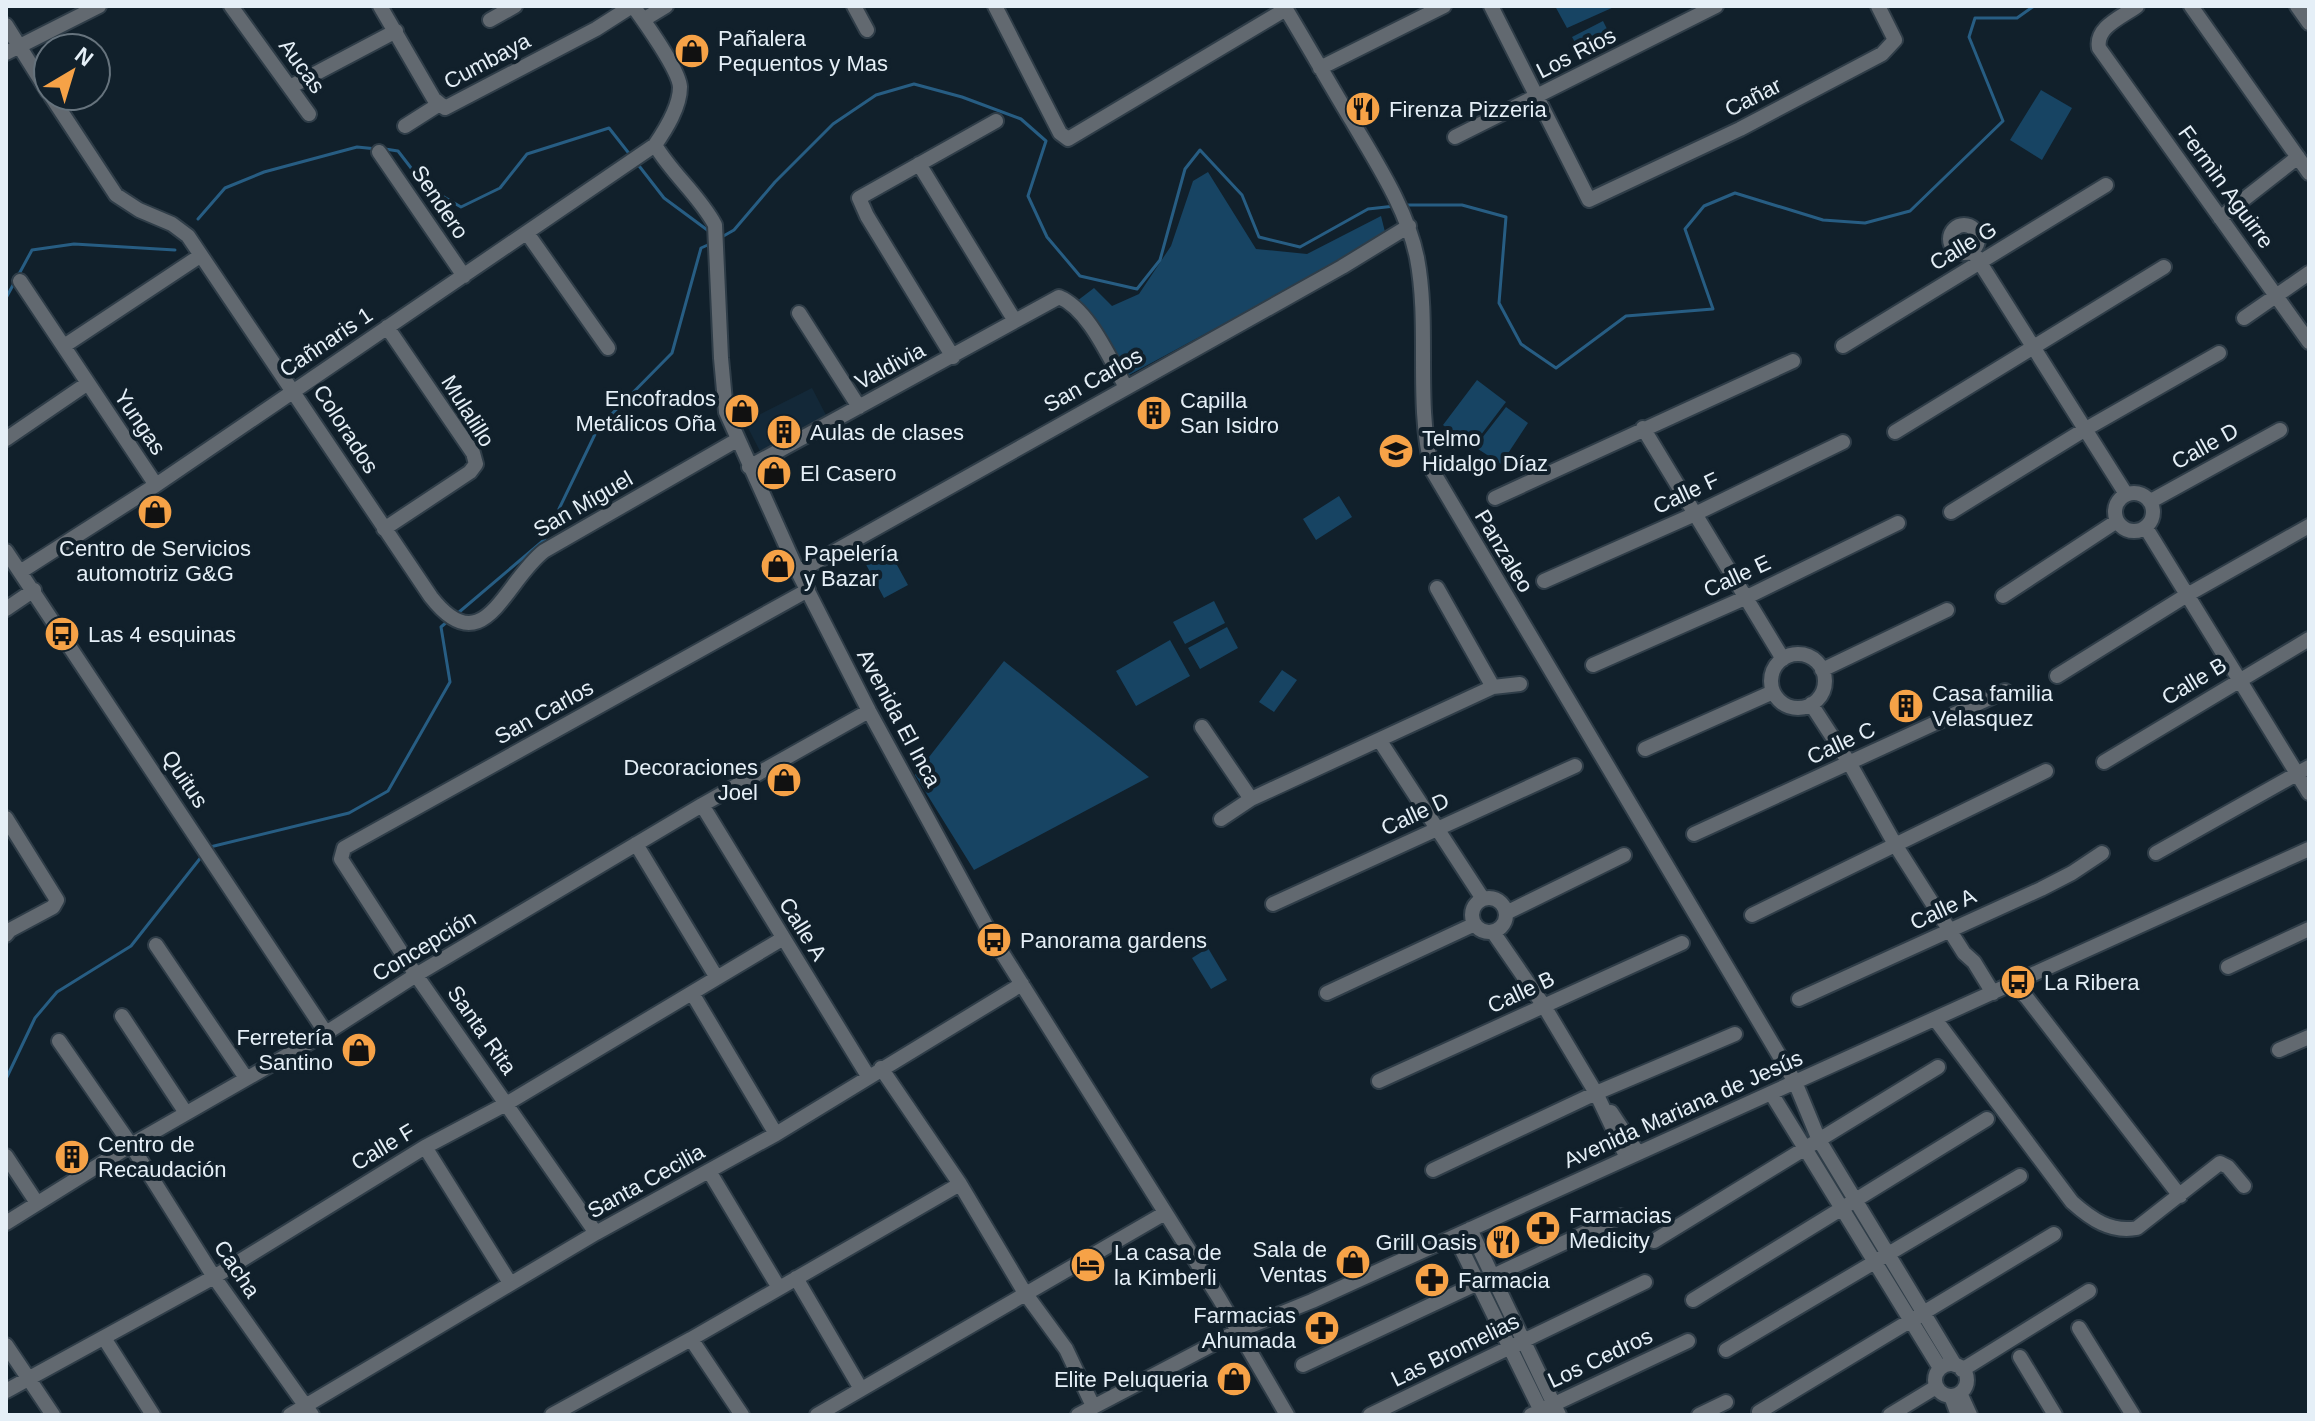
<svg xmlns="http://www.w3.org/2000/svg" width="2315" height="1421" font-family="Arial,sans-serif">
  <rect width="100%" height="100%" fill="#11202b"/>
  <path fill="#132838" d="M 812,388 L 828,419 L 761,453 L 745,422 Z"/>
  <path fill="#174463" d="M 1555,6 L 1614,6 L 1614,7 L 1567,28 Z
    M 1603,21 L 1612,39 L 1582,55 L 1572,37 Z
    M 2041,90 L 2072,108 L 2042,160 L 2010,140 Z
    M 1208,172 L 1256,249 L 1307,254 L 1381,216 L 1385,232 L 1381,239 L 1129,375 L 1077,301 L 1094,288 L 1112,306 L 1139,294 L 1171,246 L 1193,181 Z
    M 1477,380 L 1506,402 L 1471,448 L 1443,425 Z
    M 1506,407 L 1528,423 L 1501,464 L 1475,447 Z
    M 1339,496 L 1352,517 L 1316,540 L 1303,519 Z
    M 886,545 L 908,585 L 884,598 L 862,557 Z
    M 1214,601 L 1225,623 L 1185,644 L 1173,622 Z
    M 1227,627 L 1238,648 L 1200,669 L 1188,648 Z
    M 1170,640 L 1190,676 L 1136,706 L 1116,671 Z
    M 1004,661 L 1149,777 L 974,870 L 915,775 Z
    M 1282,670 L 1297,680 L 1274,712 L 1259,702 Z
    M 1208,948 L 1227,980 L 1211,989 L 1192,958 Z"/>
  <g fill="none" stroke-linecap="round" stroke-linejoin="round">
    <path stroke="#275d83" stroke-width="3" d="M 385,149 L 398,151 L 425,186 L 461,207 L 500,188 L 527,154 L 609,128 L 631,156
      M 636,162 L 664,198 L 710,232
      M 1406,205 L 1462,205 L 1506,217 L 1499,303 L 1521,344 L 1556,368 L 1626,316 L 1713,309 L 1685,229 L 1704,206 L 1735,193 L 1823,220 L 1865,223 L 1910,211 L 2003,121 L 1969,37 L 1975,18 L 2017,18 L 2034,6
      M 198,219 L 225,188 L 264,172 L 357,147 L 377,149
      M 720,238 L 734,230 L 775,182 L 833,124 L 876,95 L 914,84 L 962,97 L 1021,119 L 1046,141 L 1028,196 L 1047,237 L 1080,276 L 1137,289 L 1160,260 L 1185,169 L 1200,150 L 1242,195 L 1259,237 L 1300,247 L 1368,209 L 1395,206
      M 6,298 L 32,250 L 74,244 L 175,250
      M 458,613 L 544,540 L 598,428 L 672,353 L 701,248 L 710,244
      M 210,847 L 349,813 L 388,791 L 450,682 L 441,627 L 449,620
      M 6,1079 L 35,1018 L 57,992 L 131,946 L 202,856"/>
    <defs>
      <path id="minor" d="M 231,6 L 309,114
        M 380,6 L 434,99 L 445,108 L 596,29 L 632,6
        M 633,6 C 644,21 679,70 680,87 C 680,107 666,129 655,145 C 672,174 699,195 715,225 L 721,358 L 726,412 L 798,572 L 869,711 L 994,940 L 1219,1298 L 1287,1415
        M 854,6 L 867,30
        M 995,6 L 1060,133 L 1068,139 L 1286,9
        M 1284,6 C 1307,44 1329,83 1352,121 C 1377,164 1407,209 1417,258 C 1430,327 1415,400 1432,470 L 1795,1082 L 1819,1140 L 1955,1365
        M 1491,6 L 1589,200 L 1740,129 L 1882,54 L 1895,40 L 1878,6
        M 2137,6 C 2122,17 2095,27 2099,48 L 2309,342
        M 2191,6 L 2309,173
        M 2297,6 L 2309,23
        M 490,20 L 515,6
        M 643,20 L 666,6
        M 6,25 L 48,92
        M 6,53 L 99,6
        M 1320,68 L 1444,6
        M 290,87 L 396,31
        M 51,96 L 116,195 L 139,210 L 172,224 L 188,236 L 431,597 C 484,665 504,582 544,551 L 737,440
        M 405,126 L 438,105
        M 1455,137 L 1716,6
        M 379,152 L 464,276
        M 919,164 L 1015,321
        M 2220,218 L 2298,157
        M1950 239a14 14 0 1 1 28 0a14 14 0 1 1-28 0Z
        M 527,233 L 608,348
        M 1972,250 L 2126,494
        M 20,281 L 156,485
        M 799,313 L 859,407
        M 2244,318 L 2309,273
        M 64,346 L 200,256
        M 1843,346 L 2106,185
        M 953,357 L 867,216 L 859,198 L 996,121
        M 1643,428 L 1783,659
        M 1895,432 L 2164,267
        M 6,439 L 88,383
        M 749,467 L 1059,297 C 1089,309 1110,360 1126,387
        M2115 512a19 19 0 1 1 38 0a19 19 0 1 1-38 0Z
        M 1495,498 L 1793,361
        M 2151,501 L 2280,430
        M 1951,512 L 2084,430 L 2219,353
        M 2146,528 L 2309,793
        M 384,529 L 470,472 L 476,464 L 473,453 L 387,327
        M 6,551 L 326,1033
        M 20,572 L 156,485 L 655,145
        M 798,572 L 1342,267 L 1409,226
        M 1544,581 L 1695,514 L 1843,442
        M 1437,588 L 1493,687
        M 2003,596 L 2117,521
        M 6,609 L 34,590
        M1771 681a27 27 0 1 1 54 0a27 27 0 1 1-54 0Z
        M 1593,665 L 1747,597 L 1898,523
        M 1822,670 L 1947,610
        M 2057,676 L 2187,595 L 2309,526
        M 1811,704 L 1850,764 L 1896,846 L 1964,953 L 1974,962 L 1993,993
        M 1202,727 L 1251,799
        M 1380,741 L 1483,899
        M 1645,749 L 1773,692
        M 2104,762 L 2309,639
        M 702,805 L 868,1076
        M 6,818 L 57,900 L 53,907 L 10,930 L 6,935
        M 1221,819 L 1251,799 L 1493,687 L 1520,684
        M 1694,834 L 2005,691
        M 636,844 L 717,978
        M 2156,853 L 2309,767
        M1472 915a17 17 0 1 1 34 0a17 17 0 1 1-34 0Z
        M 1273,904 L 1575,766
        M 1506,913 L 1624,855
        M 1752,915 L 2046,771
        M 1493,932 L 1544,1006 L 1596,1093 L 1627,1158
        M 156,945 L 246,1078
        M 2228,967 L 2309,929
        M 2014,984 L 2027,998 L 2180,1196
        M 692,993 L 776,1134
        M 1327,993 L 1475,924
        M 1799,999 L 2041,889 L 2072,873 L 2102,853
        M 122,1016 L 186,1113
        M 1935,1019 L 2072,1202 C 2091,1219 2111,1233 2137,1228 L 2220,1163 L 2228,1167 L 2244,1186
        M 59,1041 L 131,1145 L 214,1277 L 312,1415
        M 2279,1050 L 2309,1037
        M 881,1068 L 960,1184
        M 1379,1081 L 1682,943
        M 1771,1093 L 1940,1368
        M 1611,1112 L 1638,1153
        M 425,1147 L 510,1283
        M 6,1156 L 37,1203
        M 1433,1170 L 1596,1093 L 1735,1034
        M 709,1171 L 779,1288
        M 6,1223 L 131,1145 L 326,1033 L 416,975 L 702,805 L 869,711
        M 1470,1229 L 1559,1415
        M 596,1233 L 416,975 L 341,859 L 344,848 L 808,590
        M 1455,1236 L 1543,1415
        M 1654,1241 L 1938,1067
        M 796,1278 L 861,1389
        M 1693,1300 L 1987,1119
        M 2079,1328 L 2133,1415
        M 104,1338 L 153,1415
        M 691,1339 L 742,1415
        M 6,1345 L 53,1415
        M 1726,1350 L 2020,1176
        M 2020,1357 L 2055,1415
        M1935 1380a16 16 0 1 1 32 0a16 16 0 1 1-32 0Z
        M 1303,1365 L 1621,1216
        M 1962,1370 L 2089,1291
        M 6,1391 L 214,1277 L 425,1147 L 506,1104 L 782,939
        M 1960,1393 L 1970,1415
        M 1951,1396 L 1958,1415
        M 1759,1412 L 2054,1234
        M 290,1415 L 596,1233 L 776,1134 L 1022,984
        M 552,1415 L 691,1339 L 960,1184 L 1025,1293 L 1066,1349 L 1093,1406
        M 817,1415 L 1165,1213
        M 1078,1415 L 1238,1331 L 1312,1301 L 2309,849
        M 1370,1415 L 1645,1282
        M 1531,1415 L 1688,1341
        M 1699,1415 L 1726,1402
        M 1890,1415 L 1936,1387"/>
    </defs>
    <use href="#minor" stroke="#2f3d48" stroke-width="18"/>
    <use href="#minor" stroke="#626970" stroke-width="14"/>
  </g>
  <defs>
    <symbol id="shop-disc" viewBox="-11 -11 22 22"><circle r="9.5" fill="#f6a247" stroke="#11202b"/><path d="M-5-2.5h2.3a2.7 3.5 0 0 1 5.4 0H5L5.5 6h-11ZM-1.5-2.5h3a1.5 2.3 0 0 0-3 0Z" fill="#111"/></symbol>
    <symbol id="restaurant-disc" viewBox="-11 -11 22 22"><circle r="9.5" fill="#f6a247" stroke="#11202b"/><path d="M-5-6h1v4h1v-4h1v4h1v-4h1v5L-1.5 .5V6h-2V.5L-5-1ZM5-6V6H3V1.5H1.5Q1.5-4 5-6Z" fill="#111"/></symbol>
    <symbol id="building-disc" viewBox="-11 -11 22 22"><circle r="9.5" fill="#f6a247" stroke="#11202b"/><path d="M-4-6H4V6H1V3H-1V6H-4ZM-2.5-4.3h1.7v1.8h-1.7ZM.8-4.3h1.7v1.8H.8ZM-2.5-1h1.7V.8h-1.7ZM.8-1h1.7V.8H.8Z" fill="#111"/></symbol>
    <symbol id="school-disc" viewBox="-11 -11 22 22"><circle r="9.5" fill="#f6a247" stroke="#11202b"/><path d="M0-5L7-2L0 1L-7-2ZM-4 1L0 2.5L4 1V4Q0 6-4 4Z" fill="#111"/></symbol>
    <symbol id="bus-disc" viewBox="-11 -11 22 22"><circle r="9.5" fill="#f6a247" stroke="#11202b"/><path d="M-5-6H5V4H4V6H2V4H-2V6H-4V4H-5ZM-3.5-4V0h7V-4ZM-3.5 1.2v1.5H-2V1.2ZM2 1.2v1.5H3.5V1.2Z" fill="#111"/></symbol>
    <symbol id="pharmacy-disc" viewBox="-11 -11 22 22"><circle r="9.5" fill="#f6a247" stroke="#11202b"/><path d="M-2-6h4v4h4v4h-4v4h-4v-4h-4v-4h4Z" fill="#111"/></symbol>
    <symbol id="hotel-disc" viewBox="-11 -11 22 22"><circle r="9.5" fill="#f6a247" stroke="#11202b"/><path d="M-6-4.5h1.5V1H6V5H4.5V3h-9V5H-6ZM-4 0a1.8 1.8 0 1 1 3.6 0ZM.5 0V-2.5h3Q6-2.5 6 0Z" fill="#111"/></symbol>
  </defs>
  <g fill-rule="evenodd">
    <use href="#shop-disc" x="672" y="31" width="40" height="40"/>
    <use href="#restaurant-disc" x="1343" y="89" width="40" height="40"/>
    <use href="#shop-disc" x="722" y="391" width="40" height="40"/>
    <use href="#building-disc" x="1134" y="393" width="40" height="40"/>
    <use href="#building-disc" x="764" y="412" width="40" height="40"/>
    <use href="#school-disc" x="1376" y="431" width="40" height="40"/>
    <use href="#shop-disc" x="754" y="453" width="40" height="40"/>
    <use href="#shop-disc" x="135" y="492" width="40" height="40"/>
    <use href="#shop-disc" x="758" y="546" width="40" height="40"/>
    <use href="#bus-disc" x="42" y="614" width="40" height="40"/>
    <use href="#building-disc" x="1886" y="686" width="40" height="40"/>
    <use href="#shop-disc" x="764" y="760" width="40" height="40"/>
    <use href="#bus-disc" x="974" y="920" width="40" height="40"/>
    <use href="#bus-disc" x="1998" y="962" width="40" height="40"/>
    <use href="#shop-disc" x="339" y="1030" width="40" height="40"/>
    <use href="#building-disc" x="52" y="1137" width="40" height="40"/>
    <use href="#pharmacy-disc" x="1523" y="1208" width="40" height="40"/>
    <use href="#restaurant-disc" x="1483" y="1222" width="40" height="40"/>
    <use href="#shop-disc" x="1333" y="1242" width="40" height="40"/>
    <use href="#hotel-disc" x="1068" y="1245" width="40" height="40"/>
    <use href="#pharmacy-disc" x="1412" y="1260" width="40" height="40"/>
    <use href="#pharmacy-disc" x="1302" y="1308" width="40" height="40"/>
    <use href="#shop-disc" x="1214" y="1359" width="40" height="40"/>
  </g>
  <g text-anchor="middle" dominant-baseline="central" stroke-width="8" stroke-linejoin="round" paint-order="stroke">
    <g font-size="22" fill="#e5eff7" stroke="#11202b" text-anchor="start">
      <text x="718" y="38">Pañalera<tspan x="718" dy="25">Pequentos y Mas</tspan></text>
      <text x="1389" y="109">Firenza Pizzeria</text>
      <text x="716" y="398" text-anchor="end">Encofrados<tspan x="716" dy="25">Metálicos Oña</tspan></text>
      <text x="1180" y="400">Capilla<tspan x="1180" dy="25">San Isidro</tspan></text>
      <text x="810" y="432">Aulas de clases</text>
      <text x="1422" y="438">Telmo<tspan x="1422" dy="25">Hidalgo Díaz</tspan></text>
      <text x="800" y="473">El Casero</text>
      <text x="155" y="548" text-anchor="middle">Centro de Servicios<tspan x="155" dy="25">automotriz G&amp;G</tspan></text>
      <text x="804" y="553">Papelería<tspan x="804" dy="25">y Bazar</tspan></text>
      <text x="88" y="634">Las 4 esquinas</text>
      <text x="1932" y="693">Casa familia<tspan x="1932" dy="25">Velasquez</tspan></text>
      <text x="758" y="767" text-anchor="end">Decoraciones<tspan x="758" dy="25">Joel</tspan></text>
      <text x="1020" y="940">Panorama gardens</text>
      <text x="2044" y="982">La Ribera</text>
      <text x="333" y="1037" text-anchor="end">Ferretería<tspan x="333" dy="25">Santino</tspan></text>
      <text x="98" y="1144">Centro de<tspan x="98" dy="25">Recaudación</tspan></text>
      <text x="1569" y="1215">Farmacias<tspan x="1569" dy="25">Medicity</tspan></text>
      <text x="1477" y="1242" text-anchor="end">Grill Oasis</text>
      <text x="1327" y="1249" text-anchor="end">Sala de<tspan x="1327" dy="25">Ventas</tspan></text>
      <text x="1114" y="1252">La casa de<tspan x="1114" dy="25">la Kimberli</tspan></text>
      <text x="1458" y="1280">Farmacia</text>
      <text x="1296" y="1315" text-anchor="end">Farmacias<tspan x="1296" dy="25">Ahumada</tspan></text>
      <text x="1208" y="1379" text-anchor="end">Elite Peluqueria</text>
    </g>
    <g font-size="22" fill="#e5eff7" stroke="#11202b">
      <text transform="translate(1576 53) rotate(-27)">Los Rios</text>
      <text transform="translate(487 61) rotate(-28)">Cumbaya</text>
      <text transform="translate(302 66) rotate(54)">Aucas</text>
      <text transform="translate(1753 97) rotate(-27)">Cañar</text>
      <text transform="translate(2226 187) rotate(54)">Fermìn Aguirre</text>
      <text transform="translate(440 202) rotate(56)">Sendero</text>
      <text transform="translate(1963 246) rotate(-31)">Calle G</text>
      <text transform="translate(326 342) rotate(-34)">Cañnaris 1</text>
      <text transform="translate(890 366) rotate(-28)">Valdivia</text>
      <text transform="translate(1093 380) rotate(-29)">San Carlos</text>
      <text transform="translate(468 411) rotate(58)">Mulalillo</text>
      <text transform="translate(140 422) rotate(56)">Yungas</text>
      <text transform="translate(346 429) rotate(57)">Colorados</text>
      <text transform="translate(2205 446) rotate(-29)">Calle D</text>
      <text transform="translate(1686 493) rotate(-25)">Calle F</text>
      <text transform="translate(583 504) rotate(-30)">San Miguel</text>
      <text transform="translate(1504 551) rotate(59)">Panzaleo</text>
      <text transform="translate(1737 576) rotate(-25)">Calle E</text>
      <text transform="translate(2194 681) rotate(-31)">Calle B</text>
      <text transform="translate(544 712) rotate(-29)">San Carlos</text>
      <text transform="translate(899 718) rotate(62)">Avenida El Inca</text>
      <text transform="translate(1841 743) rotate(-25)">Calle C</text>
      <text transform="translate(185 779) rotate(56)">Quitus</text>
      <text transform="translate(1415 814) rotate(-25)">Calle D</text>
      <text transform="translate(1943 909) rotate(-25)">Calle A</text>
      <text transform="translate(803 929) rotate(58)">Calle A</text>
      <text transform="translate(424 946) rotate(-31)">Concepción</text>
      <text transform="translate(1521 992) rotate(-25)">Calle B</text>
      <text transform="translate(482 1030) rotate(55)">Santa Rita</text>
      <text transform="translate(1683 1109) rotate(-24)">Avenida Mariana de Jesús</text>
      <text transform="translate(383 1147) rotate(-31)">Calle F</text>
      <text transform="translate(646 1181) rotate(-29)">Santa Cecilia</text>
      <text transform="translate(237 1269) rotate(56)">Cacha</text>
      <text transform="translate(1455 1350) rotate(-26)">Las Bromelias</text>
      <text transform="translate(1600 1358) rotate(-25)">Los Cedros</text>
    </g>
  </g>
  <rect width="2315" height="1421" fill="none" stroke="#e5eff7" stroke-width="16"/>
  <g transform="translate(72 72) rotate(38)"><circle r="38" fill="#11202b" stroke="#66737d" stroke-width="2"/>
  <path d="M0-6L14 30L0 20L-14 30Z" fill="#f6a247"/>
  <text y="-12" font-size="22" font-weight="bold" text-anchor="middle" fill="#e5eff7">N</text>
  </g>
</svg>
